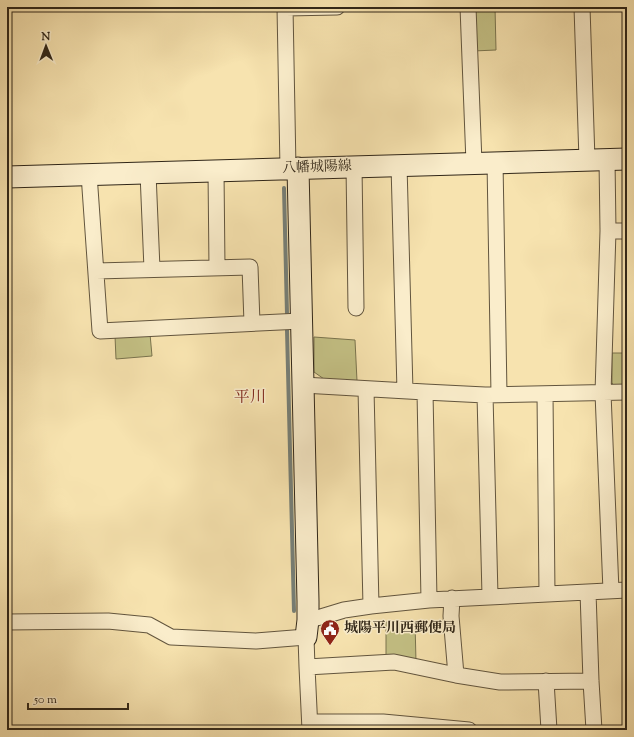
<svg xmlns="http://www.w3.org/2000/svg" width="634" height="737" font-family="'Sorts Mill Goudy','Noto Serif JP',serif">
  <rect width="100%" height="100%" fill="#f7e3af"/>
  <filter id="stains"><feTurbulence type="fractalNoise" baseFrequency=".005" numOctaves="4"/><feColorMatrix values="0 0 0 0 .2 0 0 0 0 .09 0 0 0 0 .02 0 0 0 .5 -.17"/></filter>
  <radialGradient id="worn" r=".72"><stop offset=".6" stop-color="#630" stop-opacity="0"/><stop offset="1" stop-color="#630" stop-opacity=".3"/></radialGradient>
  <path fill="#c4c185" stroke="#7a744e" d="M 472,7 L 495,7 L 496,50 L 473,51 Z
    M 150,334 L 152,356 L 116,359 L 115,336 Z
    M 314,337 L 355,340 L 357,381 L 324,379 L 314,372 Z
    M 612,353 L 627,353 L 627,387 L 617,388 L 612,383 Z
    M 386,622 L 415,622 L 416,662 L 386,658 Z"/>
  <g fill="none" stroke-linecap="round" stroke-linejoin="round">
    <path stroke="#767f77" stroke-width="4" d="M 284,188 L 287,314
      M 287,330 L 294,611"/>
    <defs>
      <path id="street" d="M 285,7 L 288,169
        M 468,7 L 474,163
        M 582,7 L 587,160
        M 286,8 L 337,7
        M 607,159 L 608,231 L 603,393 L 611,591
        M 495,162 L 499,394
        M 399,165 L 405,391
        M 354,166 L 356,308
        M 216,171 L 217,268
        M 148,173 L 152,269
        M 89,174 L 100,331 L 301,321
        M 608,231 L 627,231
        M 96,271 L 250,267 L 252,323
        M 303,385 L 425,392 L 485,395 L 627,392
        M 366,389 L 371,606
        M 425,392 L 429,600
        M 545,394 L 547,594
        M 485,395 L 490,596
        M 588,592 L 591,681 L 594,730
        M 452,598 L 451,616 L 456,675
        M 308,620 L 321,617 L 344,610 L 371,606 L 429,600 L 627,590
        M 7,622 L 108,621 L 149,625 L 171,637 L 256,641 L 306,637 L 307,667 L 310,730
        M 307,667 L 394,662 L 456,675 L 500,682 L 591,681
        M 546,681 L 549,730
        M 310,722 L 383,722 L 469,730"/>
      <path id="secondary" d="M 298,168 L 308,601 L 308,620 L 306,637
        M 7,177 L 627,159"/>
    </defs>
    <use href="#street" stroke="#62553e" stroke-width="17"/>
    <use href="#secondary" stroke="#302618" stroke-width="23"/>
    <use href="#street" stroke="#faedcb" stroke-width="15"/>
    <use href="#secondary" stroke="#faedcb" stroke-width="21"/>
  </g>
  <defs>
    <symbol id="civic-pin" viewBox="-11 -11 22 30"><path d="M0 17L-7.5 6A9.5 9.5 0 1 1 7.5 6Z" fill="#8f2418" stroke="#faedcb"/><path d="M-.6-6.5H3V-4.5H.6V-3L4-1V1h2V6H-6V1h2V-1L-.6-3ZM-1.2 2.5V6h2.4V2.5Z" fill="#fff"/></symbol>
  </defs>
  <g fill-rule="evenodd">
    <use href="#civic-pin" x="319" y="618" width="22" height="30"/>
  </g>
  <g text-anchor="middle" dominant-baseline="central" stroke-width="3" stroke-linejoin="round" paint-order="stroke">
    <g font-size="14" fill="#302618" stroke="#faedcb">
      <text transform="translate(317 168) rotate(-2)">八幡城陽線</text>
    </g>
    <g font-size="14" font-weight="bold" fill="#302618" stroke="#faedcb" text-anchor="start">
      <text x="344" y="629">城陽平川西郵便局</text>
    </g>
    <g font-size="16" fill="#7a1f14" stroke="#faedcb">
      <text x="250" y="398">平川</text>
    </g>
  </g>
  <rect width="634" height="737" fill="none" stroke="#f7e3af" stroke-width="24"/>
  <rect x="8" y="8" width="618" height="721" fill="none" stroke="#302618" stroke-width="2"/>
  <rect x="12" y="12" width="610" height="713" fill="none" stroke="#302618"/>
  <g transform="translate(46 46) rotate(359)" stroke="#faedcb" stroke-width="3" paint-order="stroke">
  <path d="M0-3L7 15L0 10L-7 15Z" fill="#302618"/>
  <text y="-6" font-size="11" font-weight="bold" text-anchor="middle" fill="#302618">N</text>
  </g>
  <path d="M28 703v6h100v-6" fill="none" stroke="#302618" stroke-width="2"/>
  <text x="34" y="703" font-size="12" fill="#302618" stroke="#faedcb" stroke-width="3" paint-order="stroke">50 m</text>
  <rect width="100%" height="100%" filter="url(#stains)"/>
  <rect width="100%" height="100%" fill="url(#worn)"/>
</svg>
